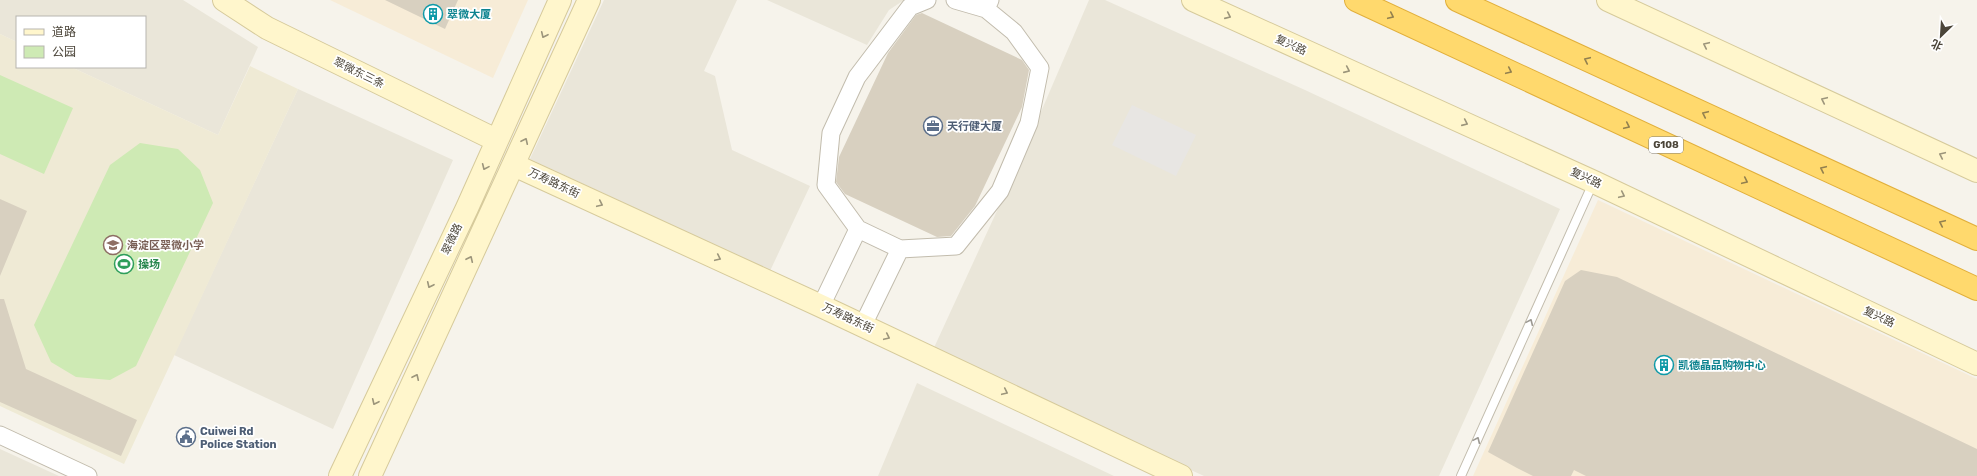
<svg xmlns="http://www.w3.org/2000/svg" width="1977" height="476" font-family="Rubik,'Noto Sans SC',sans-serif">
  <rect width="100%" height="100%" fill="#f6f3eb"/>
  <path fill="#eae6d9" d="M 0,0 L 183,0 L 258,47 L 218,135 L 71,67 L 145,67 L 145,17 L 17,17 L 17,42 L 0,34 Z
    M 604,0 L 737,0 L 704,71 L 715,76 L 732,150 L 810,186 L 770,271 L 530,159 Z
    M 767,0 L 904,0 L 889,10 L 867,45 Z
    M 1089,0 L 1105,0 L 1305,90 L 1560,209 L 1439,476 L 1204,476 L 932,352 L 1019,163 Z
    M 298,89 L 453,160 L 333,429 L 174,355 Z
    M 917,383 L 1114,476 L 878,476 Z
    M 0,449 L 59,476 L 0,476 Z"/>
  <path fill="#f7ecd7" d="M 330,0 L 528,0 L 493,78 Z
    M 1598,200 L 1977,379 L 1977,476 L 1473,476 Z"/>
  <path fill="#efead5" d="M 0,34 L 17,42 L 17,67 L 71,67 L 218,135 L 250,66 L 298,89 L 124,464 L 0,406 Z"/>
  <path fill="#ceeab4" d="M 0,75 L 73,108 L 44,174 L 0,154 Z
    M 140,143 L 178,149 L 200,170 L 213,203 L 136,366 L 110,380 L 76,377 L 51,362 L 34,325 L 110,165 Z"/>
  <path fill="#e8e6e3" d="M 1132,105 L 1196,135 L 1176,176 L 1112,145 Z"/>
  <path fill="#d8d0c0" d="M 385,0 L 458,0 L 445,29 Z
    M 922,13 L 1022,60 L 1029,70 L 1022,107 L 975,206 L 951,236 L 937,237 L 845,194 L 836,182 L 839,157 L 888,53 L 916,15 Z
    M 0,199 L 27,211 L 0,276 Z
    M 1581,270 L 1617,277 L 1977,449 L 1977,476 L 1586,476 L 1574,470 L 1571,476 L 1533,476 L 1517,468 L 1488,452 L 1565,281 Z
    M 0,299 L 4,299 L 26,369 L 137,420 L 121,456 L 0,402 Z"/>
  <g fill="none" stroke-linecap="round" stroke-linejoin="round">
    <defs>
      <path id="lane" d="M 1461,476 L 1593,183"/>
      <path id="street" d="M 955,0 L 986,9
        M 858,229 L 826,185 L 831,133 L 857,77 L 910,7 L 927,0
        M 900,249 L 956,246 L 1000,191 L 1029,123 L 1040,68 L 1014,32 L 986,9 L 990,0
        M 821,306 L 858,229 L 900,249 L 863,325
        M 0,435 L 88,476"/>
      <path id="secondary" d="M 224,0 L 267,28 L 496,140
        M 1193,0 L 1594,182 L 1977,364
        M 1608,0 L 1977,171
        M 514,165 L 821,306 L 1181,476
        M 340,476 L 467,208 L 560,0
        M 370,476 L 589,0"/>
      <path id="highway" d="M 1356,0 L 1977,289
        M 1457,0 L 1977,239"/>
    </defs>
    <use href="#lane" stroke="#c2bcad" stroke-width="10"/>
    <use href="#street" stroke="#c2bcad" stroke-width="19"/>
    <use href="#secondary" stroke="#d6ca9b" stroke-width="24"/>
    <use href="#highway" stroke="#e1af3b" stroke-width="24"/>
    <use href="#lane" stroke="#fff" stroke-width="8"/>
    <use href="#street" stroke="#fff" stroke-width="17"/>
    <use href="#secondary" stroke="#fff6cc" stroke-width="22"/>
    <use href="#highway" stroke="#ffd96d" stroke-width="22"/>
  </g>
  <defs><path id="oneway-chevron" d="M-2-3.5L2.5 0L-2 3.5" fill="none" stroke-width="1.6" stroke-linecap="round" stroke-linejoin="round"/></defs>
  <g stroke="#9c957b">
    <use href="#oneway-chevron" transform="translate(1228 16) rotate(24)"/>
    <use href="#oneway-chevron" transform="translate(544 35) rotate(115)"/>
    <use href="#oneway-chevron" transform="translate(1706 45) rotate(-155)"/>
    <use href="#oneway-chevron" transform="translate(1347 70) rotate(24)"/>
    <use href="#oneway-chevron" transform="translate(1824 100) rotate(-155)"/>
    <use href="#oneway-chevron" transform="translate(1465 123) rotate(24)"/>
    <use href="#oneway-chevron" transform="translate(525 141) rotate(-65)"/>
    <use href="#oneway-chevron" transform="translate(1942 155) rotate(-155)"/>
    <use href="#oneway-chevron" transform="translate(485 167) rotate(114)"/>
    <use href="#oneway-chevron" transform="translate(1622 195) rotate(25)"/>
    <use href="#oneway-chevron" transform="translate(600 204) rotate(25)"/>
    <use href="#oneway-chevron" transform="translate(718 258) rotate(25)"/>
    <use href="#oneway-chevron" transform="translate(470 259) rotate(-65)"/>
    <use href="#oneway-chevron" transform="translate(430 285) rotate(115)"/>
    <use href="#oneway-chevron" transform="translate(887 337) rotate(25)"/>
    <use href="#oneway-chevron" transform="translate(416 377) rotate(-65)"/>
    <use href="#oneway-chevron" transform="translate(1005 392) rotate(25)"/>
    <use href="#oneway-chevron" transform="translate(375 402) rotate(115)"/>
  </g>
  <g stroke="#93804e">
    <use href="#oneway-chevron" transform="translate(1391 16) rotate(25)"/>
    <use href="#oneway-chevron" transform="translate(1587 60) rotate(-155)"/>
    <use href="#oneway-chevron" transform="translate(1509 71) rotate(25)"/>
    <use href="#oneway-chevron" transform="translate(1705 114) rotate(-155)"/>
    <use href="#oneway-chevron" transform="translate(1627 126) rotate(25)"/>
    <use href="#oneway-chevron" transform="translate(1823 169) rotate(-155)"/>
    <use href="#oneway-chevron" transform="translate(1745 181) rotate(25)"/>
    <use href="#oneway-chevron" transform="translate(1942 223) rotate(-155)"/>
  </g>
  <g stroke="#9c9992">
    <use href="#oneway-chevron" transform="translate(1530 322) rotate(-66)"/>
    <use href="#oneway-chevron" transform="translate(1477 440) rotate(-66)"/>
  </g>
  <defs>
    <symbol id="building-ring" viewBox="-11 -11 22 22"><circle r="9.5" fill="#fff" stroke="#0f9aa8" stroke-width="1.5"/><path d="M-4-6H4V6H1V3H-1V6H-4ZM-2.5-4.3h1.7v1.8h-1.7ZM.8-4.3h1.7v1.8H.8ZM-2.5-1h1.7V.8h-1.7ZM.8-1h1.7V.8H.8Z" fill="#0f9aa8"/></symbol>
    <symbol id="office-ring" viewBox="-11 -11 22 22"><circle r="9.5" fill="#fff" stroke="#5c6f8a" stroke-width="1.5"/><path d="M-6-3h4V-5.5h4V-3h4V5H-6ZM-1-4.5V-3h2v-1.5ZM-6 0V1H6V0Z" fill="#5c6f8a"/></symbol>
    <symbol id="school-ring" viewBox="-11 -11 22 22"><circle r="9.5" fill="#fff" stroke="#8d6e63" stroke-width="1.5"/><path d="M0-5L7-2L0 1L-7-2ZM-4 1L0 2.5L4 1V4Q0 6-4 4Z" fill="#8d6e63"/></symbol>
    <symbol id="stadium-ring" viewBox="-11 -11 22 22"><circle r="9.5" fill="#fff" stroke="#2e9e5b" stroke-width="1.5"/><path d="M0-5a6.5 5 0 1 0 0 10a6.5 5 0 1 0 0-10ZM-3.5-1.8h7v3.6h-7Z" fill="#2e9e5b"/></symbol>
    <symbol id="civic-ring" viewBox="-11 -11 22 22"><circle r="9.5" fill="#fff" stroke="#5c6f8a" stroke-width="1.5"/><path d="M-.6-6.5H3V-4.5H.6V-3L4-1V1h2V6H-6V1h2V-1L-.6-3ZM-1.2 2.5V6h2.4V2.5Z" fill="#5c6f8a"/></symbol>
  </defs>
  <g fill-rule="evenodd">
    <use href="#building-ring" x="422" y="3" width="22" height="22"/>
    <use href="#office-ring" x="922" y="115" width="22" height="22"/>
    <use href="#school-ring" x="102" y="234" width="22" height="22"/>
    <use href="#stadium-ring" x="113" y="253" width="22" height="22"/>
    <use href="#building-ring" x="1653" y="354" width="22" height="22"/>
    <use href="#civic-ring" x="175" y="426" width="22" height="22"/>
  </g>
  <g text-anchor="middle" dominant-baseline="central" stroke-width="3.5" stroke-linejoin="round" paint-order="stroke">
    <rect fill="#fff" stroke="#817d74" stroke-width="1" x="1649" y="137" width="34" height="16" rx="3"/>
    <g font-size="10" font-weight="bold" fill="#4b4539">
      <text x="1666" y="145">G108</text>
    </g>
    <g font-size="11" font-weight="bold" fill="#0d838f" stroke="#fff" text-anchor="start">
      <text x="447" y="14">翠微大厦</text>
      <text x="1678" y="365">凯德晶品购物中心</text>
    </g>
    <g font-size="11" fill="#4b4539" stroke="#fff">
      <text transform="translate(1291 45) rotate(24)">复兴路</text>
      <text transform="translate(359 73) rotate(26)">翠微东三条</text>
      <text transform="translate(1586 178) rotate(25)">复兴路</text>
      <text transform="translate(554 183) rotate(25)">万寿路东街</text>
      <text transform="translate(452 239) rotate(-65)">翠微路</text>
      <text transform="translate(1879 317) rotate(25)">复兴路</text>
      <text transform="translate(848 318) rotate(25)">万寿路东街</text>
    </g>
    <g font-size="11" font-weight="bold" fill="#4e5e75" stroke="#fff" text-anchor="start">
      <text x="947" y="126">天行健大厦</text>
      <text x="200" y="431">Cuiwei Rd<tspan x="200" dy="13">Police Station</tspan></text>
    </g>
    <g font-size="11" font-weight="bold" fill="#785e54" stroke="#fff" text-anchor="start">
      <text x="127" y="245">海淀区翠微小学</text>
    </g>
    <g font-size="11" font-weight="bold" fill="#27864d" stroke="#fff" text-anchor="start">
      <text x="138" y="264">操场</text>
    </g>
  </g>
  <rect x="16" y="16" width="130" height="52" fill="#ffffff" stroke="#b7b5b0"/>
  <rect x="24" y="29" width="20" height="6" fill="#fff6cc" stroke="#b7b5b0"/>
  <text x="52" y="36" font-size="12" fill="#4b4539">道路</text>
  <rect x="24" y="46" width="20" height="12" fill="#ceeab4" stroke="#b7b5b0"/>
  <text x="52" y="56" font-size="12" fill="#4b4539">公园</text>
  <g transform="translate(1941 36) rotate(205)" stroke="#ffffff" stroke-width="3" paint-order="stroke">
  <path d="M0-3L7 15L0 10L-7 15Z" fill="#4b4539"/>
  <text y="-6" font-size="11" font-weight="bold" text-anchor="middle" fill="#4b4539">北</text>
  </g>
</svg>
